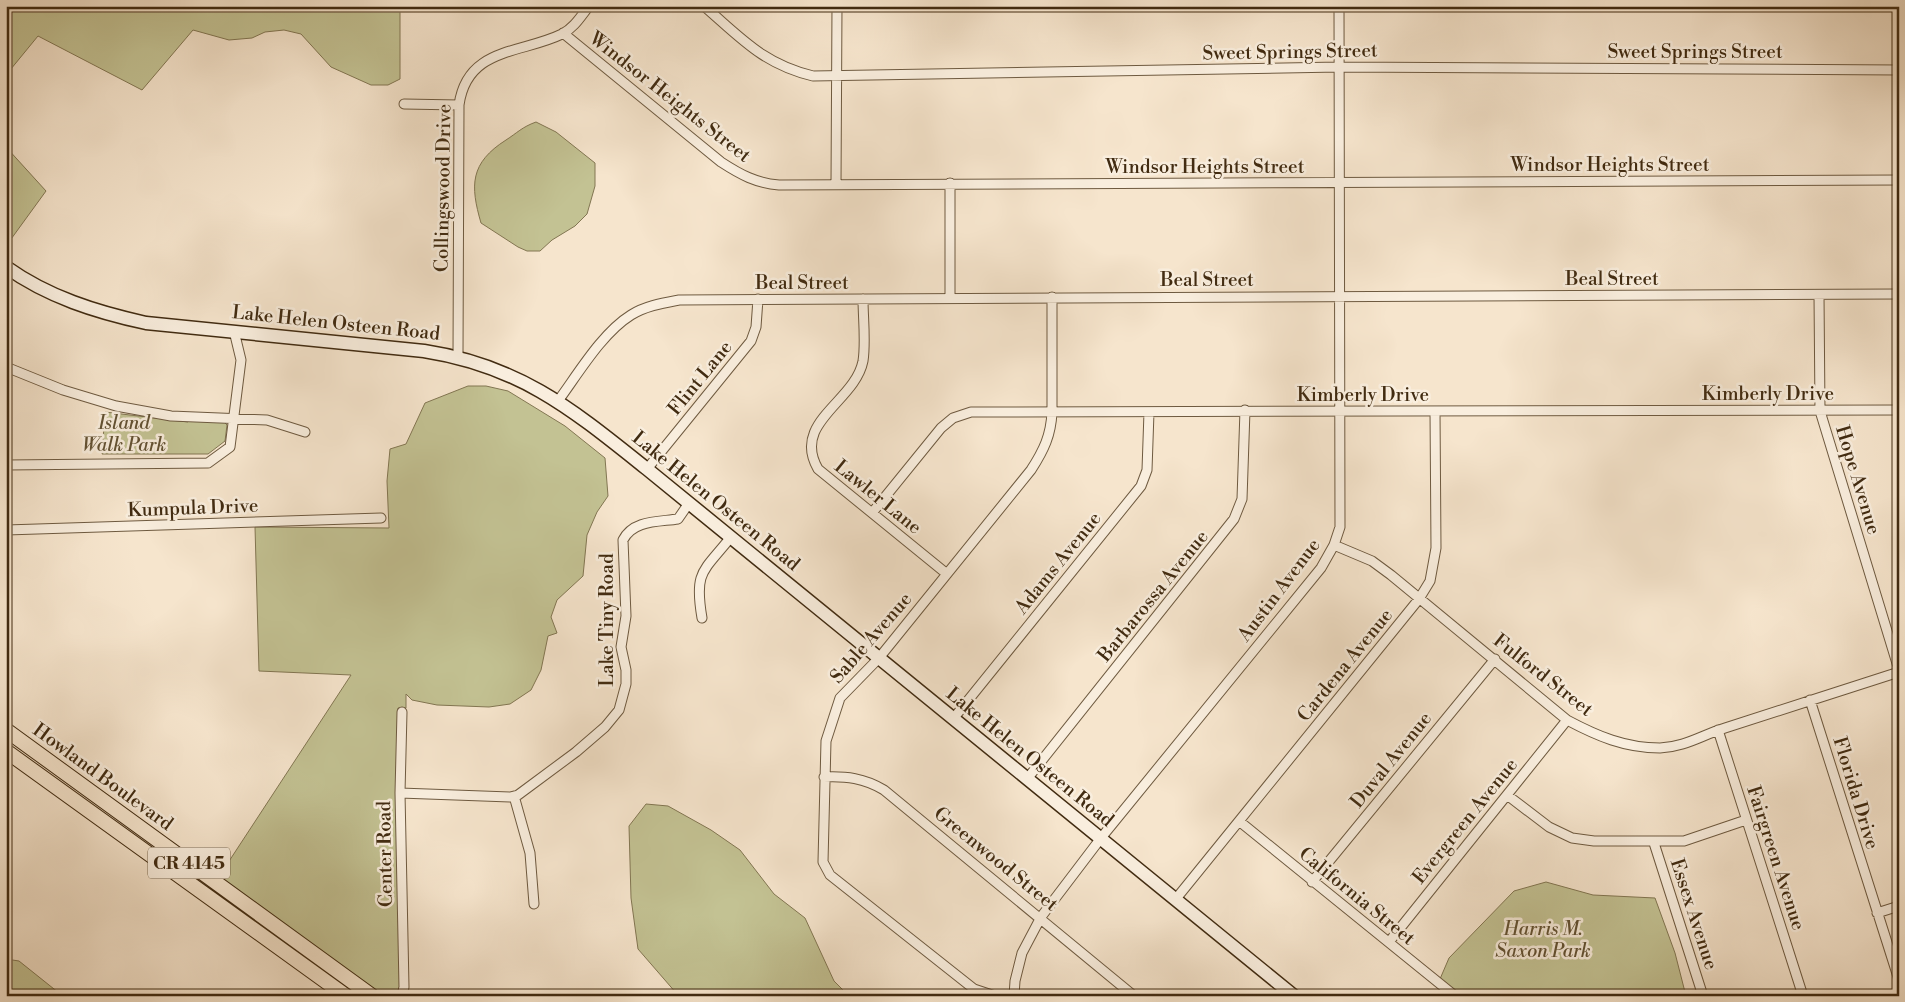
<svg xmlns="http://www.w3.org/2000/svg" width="1905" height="1002" font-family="'Libre Bodoni',serif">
  <rect width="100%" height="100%" fill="#f6e5cd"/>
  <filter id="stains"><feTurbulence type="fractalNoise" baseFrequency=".004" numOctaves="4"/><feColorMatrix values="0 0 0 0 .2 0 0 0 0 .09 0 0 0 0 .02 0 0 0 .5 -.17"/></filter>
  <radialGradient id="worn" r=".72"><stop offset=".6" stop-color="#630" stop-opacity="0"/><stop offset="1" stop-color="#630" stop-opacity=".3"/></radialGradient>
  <path fill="#c3c293" stroke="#827652" d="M 6,6 L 400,6 L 400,79 L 388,85 L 371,85 L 331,67 L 301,34 L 284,30 L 265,32 L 252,38 L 229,40 L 193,30 L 142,90 L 38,36 L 6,75 Z
    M 536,122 L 556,132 L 595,163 L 595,186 L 587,214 L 575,226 L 552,240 L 540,251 L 527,251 L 518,247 L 481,223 C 470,185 470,163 506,140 C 517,133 522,127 536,122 Z
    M 6,147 L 46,191 L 6,246 Z
    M 468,386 L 486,386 L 508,391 L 565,426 L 605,458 L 608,496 L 597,512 L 587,535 L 583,576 L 557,600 L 551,617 L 557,633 L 548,636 L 541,670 L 531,690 L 510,704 L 489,707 L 437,705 L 412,700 L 406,694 L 406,708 L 398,708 L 396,798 L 400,987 L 398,996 L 380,996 L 218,878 L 351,675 L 259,671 L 255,527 L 389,528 L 387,481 L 390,449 L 406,444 L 425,403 Z
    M 105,412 L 188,422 L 193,417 L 222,420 L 227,425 L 225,441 L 208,454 L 102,454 Z
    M 646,804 L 668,806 L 711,830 L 740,850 L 774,894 L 805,918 L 834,981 L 849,996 L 680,996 L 677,994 L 638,949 L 631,898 L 629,826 Z
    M 1546,882 L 1593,895 L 1655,898 L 1675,953 L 1686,996 L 1462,996 L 1440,979 L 1449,958 L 1514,891 Z
    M 6,959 L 19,961 L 59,993 L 118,994 L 117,996 L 6,996 Z"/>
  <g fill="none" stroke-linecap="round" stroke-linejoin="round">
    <defs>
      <path id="street" d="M 704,6 C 741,38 763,64 813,76 L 1339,67 L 1899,70
        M 563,33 L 721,162 C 741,175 756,183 779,185 L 1899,180
        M 404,104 L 459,105
        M 950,183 L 950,298
        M 836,184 L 837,6
        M 1819,295 L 1820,411 L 1899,670
        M 863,299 C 863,318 866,342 863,361 C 855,402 791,422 818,469 L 947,574
        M 458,356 L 459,105 C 467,47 521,54 562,34 C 574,28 581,16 589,6
        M 6,367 L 63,390 L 116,406 L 171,416 L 267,420 L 305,432
        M 558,401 C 578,374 602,333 631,315 C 645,306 663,303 679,300 L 1899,294
        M 6,465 L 208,463 L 230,447 L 241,360 L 234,331
        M 647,469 L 751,341 L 756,327 L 758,299
        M 872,513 L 941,428 L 953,418 L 971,412 L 1899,410
        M 6,530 L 381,518
        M 1334,545 L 1372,561 L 1391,575 L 1567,720 C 1597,736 1625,748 1660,748 C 1685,747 1702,735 1725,728 C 1783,709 1841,691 1899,672
        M 702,618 C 694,571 703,572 731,537
        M 1810,700 L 1899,980
        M 953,719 L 1141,486 L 1147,470 L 1149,412
        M 1718,730 L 1803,996
        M 824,777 C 846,776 864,778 884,790 L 1134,996
        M 1027,779 L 1234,519 L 1242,499 L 1245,410
        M 400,793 L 510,797 L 518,795 L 576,752 L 605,727 L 619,710 L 626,684 L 626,670 L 621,647 L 626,616 L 623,540 C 633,520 658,522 678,519 L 689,503
        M 1507,795 L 1549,827 L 1572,838 L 1594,841 L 1684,841 L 1746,820
        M 514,796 L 530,853 L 534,904
        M 1239,821 L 1455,996
        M 1654,843 L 1703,996
        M 1312,882 L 1495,659
        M 1175,900 L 1419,599 L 1430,581 L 1436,548 L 1435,411
        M 1877,913 L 1899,906
        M 1389,942 L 1567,720
        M 1014,995 L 995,996 L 974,989 L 830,875 L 823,862 L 826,741 L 840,698 L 879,658 L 1031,470 C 1044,450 1051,435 1052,412 L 1052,297
        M 402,996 L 404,987 L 400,793 L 402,712
        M 1014,996 L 1015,981 L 1022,953 L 1041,917 L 1101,838 L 1321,568 L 1334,545 L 1340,527 L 1339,6"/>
      <path id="secondary" d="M 6,267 C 48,297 96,312 146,323 L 424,351 C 521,366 573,410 647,469 L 1294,996"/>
      <path id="primary" d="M 6,730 L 372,996
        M 6,751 L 346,996"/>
    </defs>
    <use href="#street" stroke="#6e5a40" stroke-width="11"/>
    <use href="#secondary" stroke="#412b11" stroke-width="15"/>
    <use href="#primary" stroke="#412b11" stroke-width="16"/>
    <use href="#street" stroke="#f9eede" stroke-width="9"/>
    <use href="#secondary" stroke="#f9eede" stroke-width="12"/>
    <use href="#primary" stroke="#f6e5cd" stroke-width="14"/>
  </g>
  <g text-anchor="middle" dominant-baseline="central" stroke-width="5" stroke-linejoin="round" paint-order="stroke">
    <rect fill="#f9eede" stroke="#78664e" stroke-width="1" x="148" y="847.5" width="82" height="31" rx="4"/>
    <g font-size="18" font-weight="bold" fill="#412b11">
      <text x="189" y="863">CR 4145</text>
    </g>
    <g font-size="19" fill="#412b11" stroke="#f9eede">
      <text transform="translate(1290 52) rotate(-1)">Sweet Springs Street</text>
      <text x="1695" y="52">Sweet Springs Street</text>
      <text transform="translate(670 97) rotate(38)">Windsor Heights Street</text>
      <text x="1610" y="165">Windsor Heights Street</text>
      <text x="1205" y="167">Windsor Heights Street</text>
      <text transform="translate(443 188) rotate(-89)">Collingswood Drive</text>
      <text x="1612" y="279">Beal Street</text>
      <text x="1207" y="280">Beal Street</text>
      <text x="802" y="283">Beal Street</text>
      <text transform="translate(336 323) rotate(6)">Lake Helen Osteen Road</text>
      <text transform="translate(700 378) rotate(-51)">Flint Lane</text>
      <text x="1768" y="394">Kimberly Drive</text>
      <text x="1363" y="395">Kimberly Drive</text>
      <text transform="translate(1858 480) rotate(73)">Hope Avenue</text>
      <text transform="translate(878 497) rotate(39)">Lawler Lane</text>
      <text transform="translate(716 501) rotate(39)">Lake Helen Osteen Road</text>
      <text transform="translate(193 508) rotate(-2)">Kumpula Drive</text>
      <text transform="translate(1058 563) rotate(-51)">Adams Avenue</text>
      <text transform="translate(1279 590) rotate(-53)">Austin Avenue</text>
      <text transform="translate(1153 596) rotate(-51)">Barbarossa Avenue</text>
      <text transform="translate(607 620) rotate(-90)">Lake Tiny Road</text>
      <text transform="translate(871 638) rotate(-49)">Sable Avenue</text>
      <text transform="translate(1345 665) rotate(-51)">Cardena Avenue</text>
      <text transform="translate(1543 675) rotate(38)">Fulford Street</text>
      <text transform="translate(1030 757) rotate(39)">Lake Helen Osteen Road</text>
      <text transform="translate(1391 760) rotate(-51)">Duval Avenue</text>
      <text transform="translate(103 777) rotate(36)">Howland Boulevard</text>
      <text transform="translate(1856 793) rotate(73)">Florida Drive</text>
      <text transform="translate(1465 821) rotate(-51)">Evergreen Avenue</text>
      <text transform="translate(385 854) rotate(-91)">Center Road</text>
      <text transform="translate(1776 858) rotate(72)">Fairgreen Avenue</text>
      <text transform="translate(996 859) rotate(39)">Greenwood Street</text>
      <text transform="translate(1357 896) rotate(39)">California Street</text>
      <text transform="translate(1694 914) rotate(72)">Essex Avenue</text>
    </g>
    <g font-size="19" font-style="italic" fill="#625132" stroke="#f9eede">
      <text x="124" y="423">Island<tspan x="124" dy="22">Walk Park</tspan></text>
      <text x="1543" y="929">Harris M.<tspan x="1543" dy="22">Saxon Park</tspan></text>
    </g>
  </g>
  <rect width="1905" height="1002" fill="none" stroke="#f6e5cd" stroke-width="25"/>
  <rect x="8" y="8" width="1890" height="987" fill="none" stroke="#412b11" stroke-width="2.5"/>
  <rect x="12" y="12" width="1880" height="977" fill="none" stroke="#412b11"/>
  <rect width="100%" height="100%" filter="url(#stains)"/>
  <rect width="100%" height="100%" fill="url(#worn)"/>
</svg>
